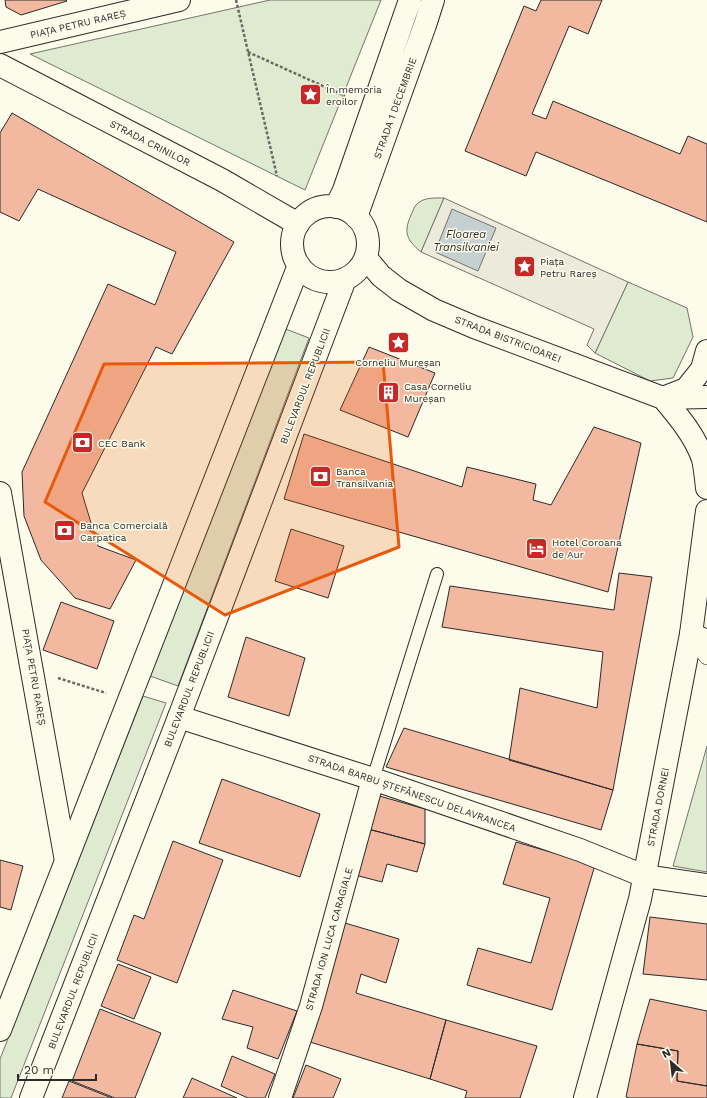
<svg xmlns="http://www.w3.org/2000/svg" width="707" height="1098" font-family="'Work Sans',sans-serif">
  <rect width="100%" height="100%" fill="#fdfbea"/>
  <path fill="#deebd1" stroke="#74746e" d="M 270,0 L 381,0 L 305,190 L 30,54 Z
    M 444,198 L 421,252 C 407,240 403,233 411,215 C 413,212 414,206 417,204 C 424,197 435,198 444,198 Z
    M 628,282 L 687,308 L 693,337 L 673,378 L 650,381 L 595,353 Z
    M 283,328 L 309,338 L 178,686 L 150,676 Z
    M 143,696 L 166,703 L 11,1098 L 0,1098 L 0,1059 Z
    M 707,746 L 707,872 L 673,866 Z"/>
  <path fill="#eceadb" stroke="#74746e" d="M 444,198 L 628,282 L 595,353 L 587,345 L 594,329 L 421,252 Z"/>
  <path fill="#c7d0d0" stroke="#74746e" d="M 452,209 L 496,228 L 478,271 L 435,252 Z"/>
  <path fill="#f2b8a0" stroke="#2b2b2b" d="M 5,0 L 66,0 L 67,1 L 21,15 L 6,7 Z
    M 541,0 L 602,0 L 588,34 L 569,26 L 532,114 L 546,119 L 553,101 L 680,154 L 688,136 L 707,144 L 707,222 L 536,152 L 526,176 L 465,151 L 524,6 L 536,11 Z
    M 12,113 L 234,242 L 172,354 L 156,347 L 82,493 L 98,546 L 136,560 L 110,609 L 75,598 L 41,560 L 24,516 L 22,472 L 108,284 L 155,305 L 176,252 L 38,189 L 19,221 L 0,212 L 0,133 Z
    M 369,347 L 435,373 L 408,437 L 340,410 Z
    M 594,427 L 641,443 L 608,592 L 284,499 L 304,434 L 462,487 L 467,467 L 536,484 L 533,500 L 551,505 Z
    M 291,529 L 344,546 L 328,598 L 275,581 Z
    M 619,573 L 652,577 L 613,790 L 509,760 L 520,688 L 597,708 L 603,652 L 442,627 L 450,586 L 614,610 Z
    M 61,602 L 114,621 L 97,669 L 43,650 Z
    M 246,637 L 305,658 L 289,716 L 228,697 Z
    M 404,728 L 613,790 L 601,830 L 386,767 Z
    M 222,779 L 320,814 L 300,877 L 199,843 Z
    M 376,795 L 425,809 L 425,844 L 368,829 Z
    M 368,829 L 425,844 L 417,872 L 387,864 L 382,882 L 355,875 Z
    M 173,841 L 223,860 L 177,983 L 117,960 L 134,915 L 144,919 Z
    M 516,842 L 595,865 L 552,1010 L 467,985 L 478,948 L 531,963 L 550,898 L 503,884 Z
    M 0,860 L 23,866 L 11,910 L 0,907 Z
    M 650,917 L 707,924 L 707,980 L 643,974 Z
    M 345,923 L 399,939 L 386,983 L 361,974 L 356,993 L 446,1020 L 430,1079 L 310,1042 Z
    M 118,964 L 151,977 L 134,1019 L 101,1006 Z
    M 233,990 L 297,1011 L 278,1059 L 247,1048 L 253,1027 L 222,1019 Z
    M 650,999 L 707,1011 L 707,1086 L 677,1081 L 678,1051 L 637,1044 Z
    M 100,1009 L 161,1033 L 135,1098 L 115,1098 L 72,1081 Z
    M 446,1020 L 537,1046 L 520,1098 L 465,1098 L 467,1091 L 430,1079 Z
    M 637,1044 L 678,1051 L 677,1081 L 707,1086 L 707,1098 L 630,1098 L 626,1097 Z
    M 232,1056 L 275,1074 L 265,1098 L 248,1098 L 221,1086 Z
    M 306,1065 L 341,1079 L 333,1098 L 293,1098 Z
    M 192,1078 L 237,1098 L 183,1098 Z
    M 69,1081 L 112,1098 L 62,1098 Z"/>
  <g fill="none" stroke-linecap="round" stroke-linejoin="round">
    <defs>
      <path id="service" d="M 373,779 L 437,574"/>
      <path id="pedestrian" d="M 691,634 L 707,656"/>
      <path id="minor" d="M 0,42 L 179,0
        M 663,398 L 686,389 L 702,369 L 707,351
        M 0,493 L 66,861
        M 691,634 L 707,641
        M 179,717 L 373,779 L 580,850 L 644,876 L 707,885
        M 280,1098 L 311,1006 L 373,779"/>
      <path id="tertiary" d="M 0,65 L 222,180 L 298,224
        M 366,258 L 381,276 L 399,290 L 434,310 L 474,327 L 663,398 L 707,397
        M 663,398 C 679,417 695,436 703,459 C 705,468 706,479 707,488
        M 585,1098 L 640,899 L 691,634 L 707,511"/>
      <path id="primary" d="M292 244a38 38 0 1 1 76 0a38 38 0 1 1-76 0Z
        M 336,207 L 344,190 L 410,0
        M 356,217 L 425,25 L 433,0
        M 0,1030 L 299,265
        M 31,1098 L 179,717 L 345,279"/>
    </defs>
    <use href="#service" stroke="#2b2b2b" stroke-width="14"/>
    <use href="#pedestrian" stroke="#2b2b2b" stroke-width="18"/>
    <use href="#minor" stroke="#2b2b2b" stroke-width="24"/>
    <use href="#tertiary" stroke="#2b2b2b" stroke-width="24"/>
    <use href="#primary" stroke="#2b2b2b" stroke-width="24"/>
    <path stroke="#6a6964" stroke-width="2.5" stroke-dasharray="3 2" stroke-linecap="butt" d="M 236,0 L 277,176
      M 248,52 L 345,96
      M 58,678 L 106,693"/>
    <use href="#service" stroke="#fdfbea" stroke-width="12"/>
    <use href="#pedestrian" stroke="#fdfbea" stroke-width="17"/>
    <use href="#minor" stroke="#fdfbea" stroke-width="22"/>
    <use href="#tertiary" stroke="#fdfbea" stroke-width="22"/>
    <use href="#primary" stroke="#fdfbea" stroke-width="22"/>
  </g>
  <path fill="#e8590c" fill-opacity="0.2" stroke="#e8590c" stroke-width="3" stroke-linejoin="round" d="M 383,362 L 399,547 L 225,615 L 45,502 L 104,364 Z"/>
  <defs>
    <symbol id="sight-square" viewBox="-11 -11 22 22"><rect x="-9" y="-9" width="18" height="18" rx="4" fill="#c62828" stroke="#fdfbea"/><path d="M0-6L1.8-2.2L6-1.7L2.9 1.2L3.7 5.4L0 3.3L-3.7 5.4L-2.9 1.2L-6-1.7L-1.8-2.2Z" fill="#fff"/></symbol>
    <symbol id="building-square" viewBox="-11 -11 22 22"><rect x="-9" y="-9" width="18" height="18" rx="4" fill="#c62828" stroke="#fdfbea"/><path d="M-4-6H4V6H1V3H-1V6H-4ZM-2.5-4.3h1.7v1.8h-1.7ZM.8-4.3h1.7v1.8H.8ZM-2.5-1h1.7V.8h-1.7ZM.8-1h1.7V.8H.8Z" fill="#fff"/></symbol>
    <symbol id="bank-square" viewBox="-11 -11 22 22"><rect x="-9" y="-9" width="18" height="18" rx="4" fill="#c62828" stroke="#fdfbea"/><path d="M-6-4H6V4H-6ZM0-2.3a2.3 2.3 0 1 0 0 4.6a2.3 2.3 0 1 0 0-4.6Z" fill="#fff"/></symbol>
    <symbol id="hotel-square" viewBox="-11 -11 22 22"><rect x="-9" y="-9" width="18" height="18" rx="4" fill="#c62828" stroke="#fdfbea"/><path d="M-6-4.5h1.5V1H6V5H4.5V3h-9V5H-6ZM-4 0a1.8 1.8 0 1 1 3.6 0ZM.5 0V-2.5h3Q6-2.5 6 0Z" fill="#fff"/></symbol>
  </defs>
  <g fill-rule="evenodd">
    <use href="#sight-square" x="298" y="82" width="25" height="25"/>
    <use href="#sight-square" x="512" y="254" width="25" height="25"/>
    <use href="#sight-square" x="386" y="330" width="25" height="25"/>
    <use href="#building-square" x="376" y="380" width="25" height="25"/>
    <use href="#bank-square" x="70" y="430" width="25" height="25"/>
    <use href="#bank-square" x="308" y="464" width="25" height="25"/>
    <use href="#bank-square" x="52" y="518" width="25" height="25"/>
    <use href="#hotel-square" x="524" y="536" width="25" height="25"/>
  </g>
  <g text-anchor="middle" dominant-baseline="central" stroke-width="3" stroke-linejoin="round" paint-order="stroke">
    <g font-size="10" fill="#2b2b2b" stroke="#fdfbea">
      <text transform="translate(78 24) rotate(-13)">PIAȚA PETRU RAREȘ</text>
      <text transform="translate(395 108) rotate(-70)">STRADA 1 DECEMBRIE</text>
      <text transform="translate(150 143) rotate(27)">STRADA CRINILOR</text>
      <text transform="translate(508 339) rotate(21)">STRADA BISTRICIOAREI</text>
      <text transform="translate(305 386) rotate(-69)">BULEVARDUL REPUBLICII</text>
      <text transform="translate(34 677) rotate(80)">PIAȚA PETRU RAREȘ</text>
      <text transform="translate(189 689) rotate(-69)">BULEVARDUL REPUBLICII</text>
      <text transform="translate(412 793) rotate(19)">STRADA BARBU ȘTEFĂNESCU DELAVRANCEA</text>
      <text transform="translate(658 807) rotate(-79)">STRADA DORNEI</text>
      <text transform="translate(329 939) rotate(-74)">STRADA ION LUCA CARAGIALE</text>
      <text transform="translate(73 991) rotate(-69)">BULEVARDUL REPUBLICII</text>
    </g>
    <g font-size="10" fill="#2b2b2b" stroke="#fdfbea" text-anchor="start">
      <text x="326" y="89">În memoria<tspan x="326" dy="12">eroilor</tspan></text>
      <text x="540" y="261">Piața<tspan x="540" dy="12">Petru Rareș</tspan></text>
      <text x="398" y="362" text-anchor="middle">Corneliu Mureșan</text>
      <text x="404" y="386">Casa Corneliu<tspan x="404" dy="12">Mureșan</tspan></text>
      <text x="98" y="443">CEC Bank</text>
      <text x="336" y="471">Banca<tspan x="336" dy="12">Transilvania</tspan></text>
      <text x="80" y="525">Banca Comercială<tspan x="80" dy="12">Carpatica</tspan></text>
      <text x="552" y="542">Hotel Coroana<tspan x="552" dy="12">de Aur</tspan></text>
    </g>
    <g font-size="11" font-style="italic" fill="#2b2b2b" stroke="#fdfbea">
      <text x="466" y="234">Floarea<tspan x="466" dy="13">Transilvaniei</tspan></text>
    </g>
  </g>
  <g transform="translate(671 1062) rotate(332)" stroke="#fdfbea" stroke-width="3" paint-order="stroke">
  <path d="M0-3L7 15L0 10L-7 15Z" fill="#2b2b2b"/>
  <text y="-6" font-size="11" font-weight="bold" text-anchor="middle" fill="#2b2b2b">N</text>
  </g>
  <path d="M18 1074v6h78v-6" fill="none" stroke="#2b2b2b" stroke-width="2"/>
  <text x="24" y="1074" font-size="12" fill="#2b2b2b" stroke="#fdfbea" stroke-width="3" paint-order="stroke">20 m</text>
</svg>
